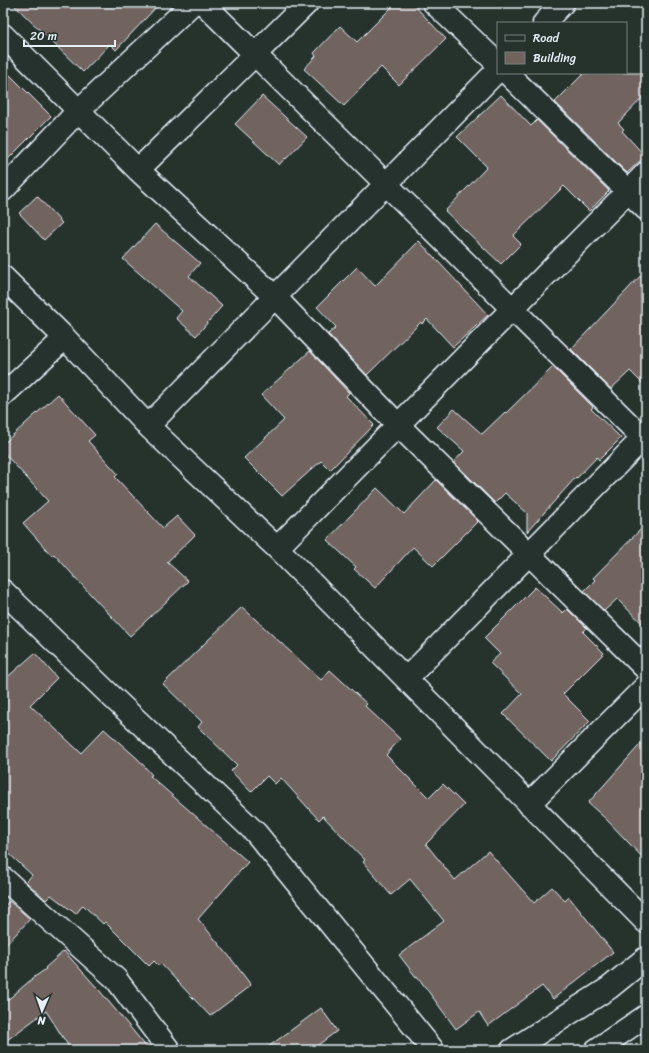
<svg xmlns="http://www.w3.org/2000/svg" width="649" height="1053" font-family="Sriracha,sans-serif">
  <rect width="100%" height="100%" fill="#26332d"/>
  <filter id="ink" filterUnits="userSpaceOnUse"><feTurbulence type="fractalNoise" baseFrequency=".025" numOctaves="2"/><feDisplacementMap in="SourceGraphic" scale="8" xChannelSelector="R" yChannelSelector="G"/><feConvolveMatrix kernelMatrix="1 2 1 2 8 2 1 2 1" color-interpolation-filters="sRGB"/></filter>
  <g filter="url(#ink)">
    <path fill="#71645f" stroke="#e8f1f8" d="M 12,3 L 160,3 L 116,50 L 110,44 L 83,72 Z
      M 396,3 L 412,3 L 446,39 L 399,85 L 381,67 L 344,106 L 304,69 L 316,56 L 314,53 L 340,26 L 357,42 Z
      M 3,68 L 51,116 L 3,164 Z
      M 584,73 L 646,73 L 646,94 L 618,123 L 624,129 L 622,131 L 645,156 L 627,173 L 555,102 Z
      M 501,95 L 531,126 L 537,120 L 609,191 L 589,211 L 564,186 L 513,236 L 521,244 L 501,264 L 445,211 L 487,167 L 457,137 Z
      M 262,96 L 307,137 L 286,159 L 285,158 L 279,165 L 235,124 Z
      M 37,196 L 62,223 L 44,240 L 19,213 Z
      M 155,224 L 200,263 L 189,276 L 222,306 L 196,336 L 176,318 L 182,311 L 123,259 Z
      M 419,241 L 488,315 L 453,347 L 427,319 L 422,324 L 421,322 L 367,375 L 328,334 L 336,327 L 317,307 L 357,267 L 375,286 Z
      M 646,270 L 646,387 L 630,371 L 611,389 L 571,349 Z
      M 310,351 L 349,393 L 346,396 L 374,425 L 330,470 L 321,461 L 282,496 L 244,458 L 284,420 L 261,395 Z
      M 553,367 L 593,407 L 591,409 L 621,438 L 599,460 L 597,457 L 577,478 L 576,477 L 527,532 L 527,513 L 505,493 L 495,503 L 454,462 L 464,451 L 437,427 L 454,409 L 482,434 L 505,412 L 506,413 Z
      M 58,394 L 95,435 L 88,441 L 118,474 L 115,477 L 163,528 L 177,516 L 195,535 L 167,562 L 188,581 L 130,636 L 92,596 L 54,554 L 52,556 L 23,523 L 48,501 L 3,452 L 3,444 Z
      M 436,480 L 478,521 L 433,566 L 413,547 L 375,588 L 354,569 L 356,567 L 327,540 L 377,488 L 404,514 Z
      M 646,524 L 646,627 L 617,599 L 604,611 L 584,591 L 595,580 L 593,578 Z
      M 535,587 L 563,613 L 567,609 L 587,628 L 583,632 L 604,653 L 563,694 L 590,721 L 551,761 L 503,714 L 522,694 L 490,663 L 500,654 L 484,638 Z
      M 242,607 L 321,680 L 330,670 L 367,704 L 365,706 L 400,739 L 386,755 L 429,798 L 443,784 L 464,805 L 426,844 L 455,880 L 488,851 L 534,903 L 552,887 L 565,901 L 569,897 L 613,952 L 553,999 L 542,986 L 488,1026 L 479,1012 L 456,1029 L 417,976 L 416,977 L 399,955 L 444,921 L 410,879 L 391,895 L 363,862 L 365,860 L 323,816 L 319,820 L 281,778 L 275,784 L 267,776 L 251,792 L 231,771 L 237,765 L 198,727 L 202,722 L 163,684 Z
      M 35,653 L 57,678 L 30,705 L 81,753 L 104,729 L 138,759 L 152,775 L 150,776 L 248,862 L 198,919 L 229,956 L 251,985 L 210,1016 L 161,964 L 159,966 L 154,961 L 149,966 L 105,922 L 103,924 L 83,905 L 76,914 L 51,895 L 46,900 L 26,882 L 32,875 L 3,848 L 3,679 L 4,680 Z
      M 646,738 L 646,861 L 606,819 L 588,803 Z
      M 9,901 L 30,919 L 3,948 L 3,908 Z
      M 64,951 L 99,990 L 149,1050 L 71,1050 L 46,1011 L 3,1043 L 3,1004 L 33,978 L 46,969 L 45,968 Z
      M 321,1008 L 337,1031 L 311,1050 L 264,1050 Z"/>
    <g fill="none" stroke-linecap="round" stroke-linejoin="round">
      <defs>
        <path id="street" d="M 203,3 L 646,441
          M 434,3 L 498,64
          M 544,23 L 563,3
          M 3,35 L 138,170 L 275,297 L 398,425 L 646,669
          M 507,73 L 646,209
          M 138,170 L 307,3
          M 3,190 L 78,111 L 193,3
          M 3,277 L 65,338 L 148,426 L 277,548 L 646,922
          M 3,395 L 65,338
          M 148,426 L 498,70
          M 277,548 L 646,173
          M 3,591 L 108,693 L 256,833 L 433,1050
          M 406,679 L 646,435
          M 529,804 L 646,686
          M 3,878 L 116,979 L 169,1050
          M 512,1050 L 609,988 L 646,958"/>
        <path id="secondary" d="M 596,1050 L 646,1016"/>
      </defs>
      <use href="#street" stroke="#e8f1f8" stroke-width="25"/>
      <use href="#secondary" stroke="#e8f1f8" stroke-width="25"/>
      <use href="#street" stroke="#26332d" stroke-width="22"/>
      <use href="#secondary" stroke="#26332d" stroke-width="22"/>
    </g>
  </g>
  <rect width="649" height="1053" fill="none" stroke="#26332d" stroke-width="16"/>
  <rect x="8" y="8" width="633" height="1037" fill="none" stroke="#e8f1f8" stroke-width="1.5" filter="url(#ink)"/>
  <rect x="497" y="22" width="130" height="52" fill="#26332d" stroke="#747f7e"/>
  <rect x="505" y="35" width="20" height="6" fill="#26332d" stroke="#747f7e"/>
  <text x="533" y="42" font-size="12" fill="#e8f1f8">Road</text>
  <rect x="505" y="52" width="20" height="12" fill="#71645f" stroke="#747f7e"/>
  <text x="533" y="62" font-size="12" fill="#e8f1f8">Building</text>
  <g transform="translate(42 1011) rotate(182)" stroke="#26332d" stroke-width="3" paint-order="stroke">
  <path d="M0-3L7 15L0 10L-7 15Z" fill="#e8f1f8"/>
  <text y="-6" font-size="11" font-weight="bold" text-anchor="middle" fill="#e8f1f8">N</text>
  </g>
  <path d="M24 40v6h91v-6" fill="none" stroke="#e8f1f8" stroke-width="2"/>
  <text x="30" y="40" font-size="12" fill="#e8f1f8" stroke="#26332d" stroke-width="3" paint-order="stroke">20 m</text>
</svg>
